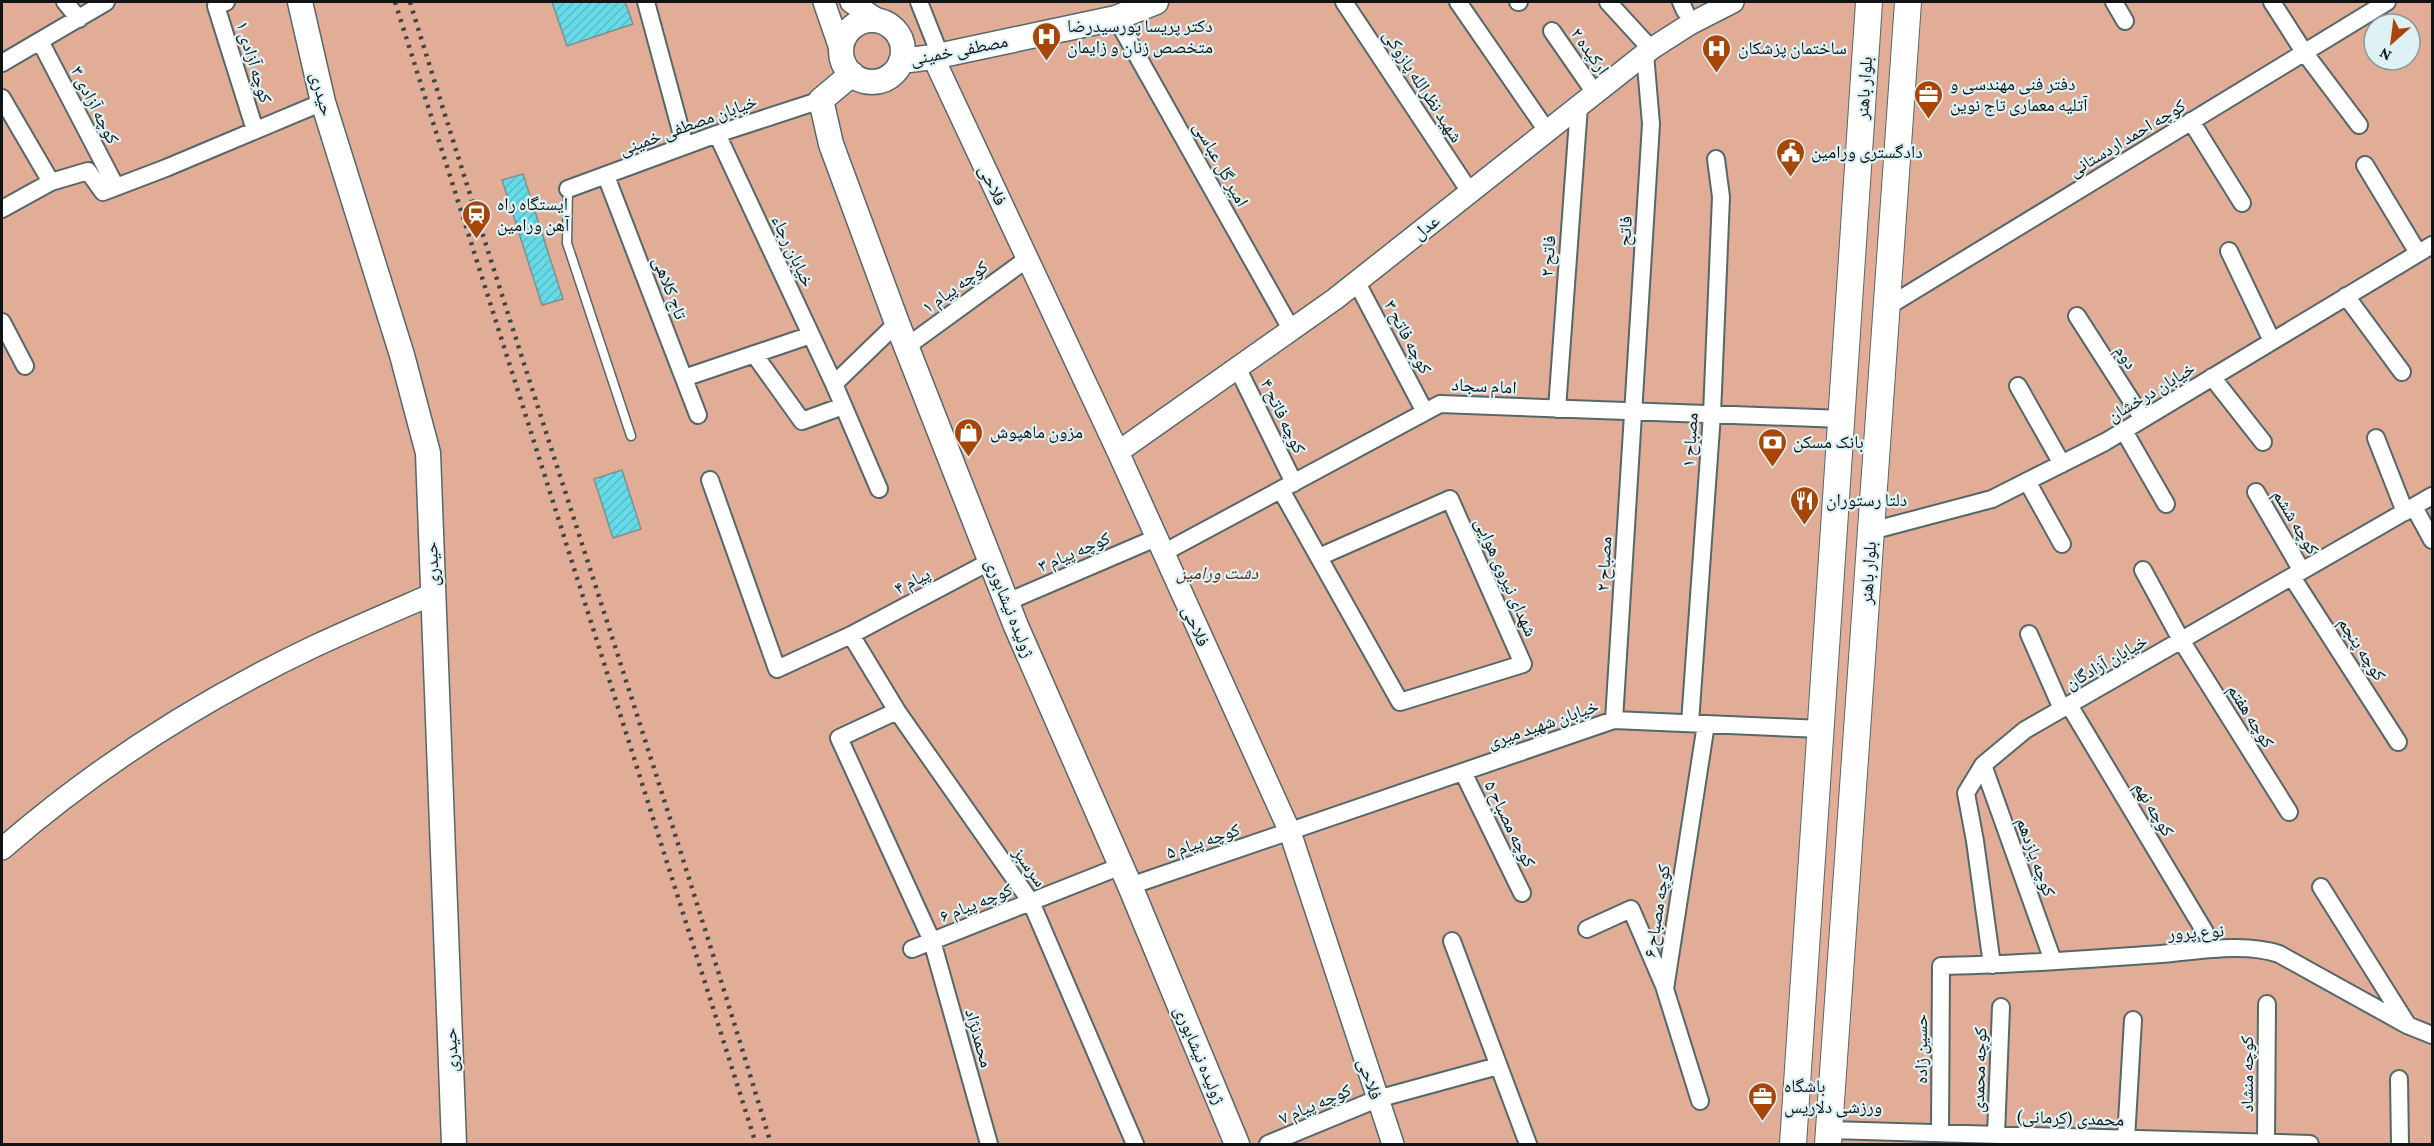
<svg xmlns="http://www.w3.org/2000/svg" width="2434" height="1146" font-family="'Crimson Pro','Noto Naskh Arabic',serif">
  <defs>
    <pattern id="building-hatch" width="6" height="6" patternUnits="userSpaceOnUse" patternTransform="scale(1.5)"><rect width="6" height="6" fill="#67dae8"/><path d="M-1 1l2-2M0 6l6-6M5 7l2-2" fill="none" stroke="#58bac6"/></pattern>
  </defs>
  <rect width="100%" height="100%" fill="#def1f4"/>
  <path fill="#e1ad96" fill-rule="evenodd" d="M 2,2 L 2432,2 L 2432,1144 L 2,1144 ZM 2374,24 L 2410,24 L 2410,60 L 2374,60 Z"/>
  <path fill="url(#building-hatch)" stroke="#7f9093" stroke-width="1.5" d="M 552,2 L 625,2 L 633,24 L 567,46 Z
    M 523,174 L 563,299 L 542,305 L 502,180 Z
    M 622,470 L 641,529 L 613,538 L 594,479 Z"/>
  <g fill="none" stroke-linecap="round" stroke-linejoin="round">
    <defs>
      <path id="service" d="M 568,189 L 567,243 L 631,436"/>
      <path id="minor" d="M 65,2 L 79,19
        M 226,2 L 216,6 L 255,130
        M 646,2 L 685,146
        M 919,2 L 940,55
        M 1344,2 L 1470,192
        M 1458,2 L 1547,131
        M 1518,2 L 1519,2
        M 1608,2 L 1651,49
        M 1681,2 L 1685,11
        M 2114,2 L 2125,21
        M 2272,2 L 2304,52 L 2359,125
        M 1116,18 L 1291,329
        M 1552,31 L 1595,93
        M 40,41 L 116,187
        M 2,63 L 106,2
        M 2,98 L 51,182
        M 2191,121 L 2242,203
        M 717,134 L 834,384 L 879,489
        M 2365,165 L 2418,253
        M 606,176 L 698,415
        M 568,189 L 717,134 L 821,100
        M 2,209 L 51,182 L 88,171 L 103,192 L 166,168 L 323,102
        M 2229,251 L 2272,341
        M 1356,281 L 1425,412
        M 2346,296 L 2402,372
        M 1887,307 L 2387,2
        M 2077,316 L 2143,419
        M 2,322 L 25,366
        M 906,347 L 1027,259
        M 754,354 L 802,421 L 843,406
        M 1237,367 L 1294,483
        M 2212,377 L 2263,442
        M 684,378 L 811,335
        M 834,384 L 897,323
        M 2018,386 L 2062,464
        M 1557,409 L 1579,106
        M 2124,431 L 2166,504
        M 2376,438 L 2405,512
        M 710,480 L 777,669 L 851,635 L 991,561
        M 2027,481 L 2062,544
        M 1281,490 L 1400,702 L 1523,664 L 1450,499 L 1319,557
        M 2256,492 L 2302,571
        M 2414,507 L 2432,540
        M 1871,531 L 1992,499 L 2105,442 L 2432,245
        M 1163,553 L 1440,404 L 1842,419
        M 2143,570 L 2181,640 L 2289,812
        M 2292,577 L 2398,742
        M 1007,602 L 1156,538
        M 2029,634 L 2062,709
        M 851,635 L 897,711 L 1031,902 L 1135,1144
        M 2069,705 L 2205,932
        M 897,711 L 839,738 L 932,941 L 989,1144
        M 1614,720 L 1651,124 L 1645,54
        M 1690,723 L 1712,414 L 1721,197 L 1716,159
        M 1983,765 L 2053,961
        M 1463,772 L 1522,893
        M 1130,886 L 1614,720 L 1821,729
        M 2321,887 L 2407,1024
        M 1587,929 L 1631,909 L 1665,988
        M 1452,941 L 1528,1144
        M 912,949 L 1121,866
        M 1992,965 L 1975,841 L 1966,793 L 1983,765 L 2025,730 L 2432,496
        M 2399,1079 L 2400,1144
        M 1700,1101 L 1665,989 L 1706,724
        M 1830,1130 L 2310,1144
        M 1940,1133 L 1941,966 C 2015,965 2088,959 2161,954 C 2197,951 2245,942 2279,954 L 2407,1025 L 2432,1035
        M 1996,1135 L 2001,1007
        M 2126,1139 L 2133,1020
        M 2266,1143 L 2267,1004
        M 1268,1144 L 1377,1099 L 1498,1066"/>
      <path id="tertiary" d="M 824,2 L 842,54
        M 851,2 L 878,20
        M 933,57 L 1118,452 L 1290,832 L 1393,1144
        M 1118,452 L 1335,299 L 1651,49 L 1690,24 L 1733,2
        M 2,849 C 95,768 203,699 315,646 C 354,628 394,611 433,594"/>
      <path id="secondary" d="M 300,2 L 323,102 L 402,355 L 428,453 L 454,1144
        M841 51a31 31 0 1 1 62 0a31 31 0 1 1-62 0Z
        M 901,61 L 933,57 L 1116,18 L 1156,2
        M 852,74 L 821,100 L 831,144 L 897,323 L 1016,626 L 1130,886 L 1237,1144"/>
      <path id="primary" d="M 1793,1144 L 1869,2
        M 1828,1144 L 1908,2"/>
    </defs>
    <use href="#service" stroke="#566769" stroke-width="11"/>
    <use href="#minor" stroke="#566769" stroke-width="20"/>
    <use href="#tertiary" stroke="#566769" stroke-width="24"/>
    <use href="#secondary" stroke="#566769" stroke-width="27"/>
    <use href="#primary" stroke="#566769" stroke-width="28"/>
    <use href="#service" stroke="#fff" stroke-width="8"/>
    <use href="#minor" stroke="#fff" stroke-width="16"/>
    <use href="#tertiary" stroke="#fff" stroke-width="21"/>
    <use href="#secondary" stroke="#fff" stroke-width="24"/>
    <use href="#primary" stroke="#fff" stroke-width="26"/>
    <path stroke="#3d4648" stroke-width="4.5" stroke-dasharray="3 6" stroke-linecap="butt" d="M 395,2 L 756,1144
      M 410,2 C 527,383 656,762 771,1144"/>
  </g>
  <defs>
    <symbol id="hospital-pin" viewBox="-11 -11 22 30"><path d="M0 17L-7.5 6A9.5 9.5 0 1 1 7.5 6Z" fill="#a84609" stroke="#def1f4"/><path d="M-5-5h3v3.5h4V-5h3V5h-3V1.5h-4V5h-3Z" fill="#fff"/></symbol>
    <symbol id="office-pin" viewBox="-11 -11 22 30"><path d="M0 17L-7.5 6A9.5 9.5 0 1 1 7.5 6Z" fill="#a84609" stroke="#def1f4"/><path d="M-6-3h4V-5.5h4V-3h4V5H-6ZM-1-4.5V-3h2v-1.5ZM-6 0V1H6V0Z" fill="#fff"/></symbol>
    <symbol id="civic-pin" viewBox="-11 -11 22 30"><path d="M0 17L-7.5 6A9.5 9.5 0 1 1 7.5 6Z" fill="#a84609" stroke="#def1f4"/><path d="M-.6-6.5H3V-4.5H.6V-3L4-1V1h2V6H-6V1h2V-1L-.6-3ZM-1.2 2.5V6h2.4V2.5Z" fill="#fff"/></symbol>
    <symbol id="station-pin" viewBox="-11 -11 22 30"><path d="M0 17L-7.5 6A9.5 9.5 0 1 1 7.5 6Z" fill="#a84609" stroke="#def1f4"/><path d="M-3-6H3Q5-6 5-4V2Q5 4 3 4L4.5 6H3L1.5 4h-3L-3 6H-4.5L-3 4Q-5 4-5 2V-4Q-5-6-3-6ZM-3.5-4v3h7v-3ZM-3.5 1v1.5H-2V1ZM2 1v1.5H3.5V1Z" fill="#fff"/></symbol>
    <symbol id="shop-pin" viewBox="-11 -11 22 30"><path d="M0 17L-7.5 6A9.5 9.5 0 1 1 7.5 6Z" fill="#a84609" stroke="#def1f4"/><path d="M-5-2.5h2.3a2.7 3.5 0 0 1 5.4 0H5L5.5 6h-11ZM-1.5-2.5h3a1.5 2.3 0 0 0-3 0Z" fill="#fff"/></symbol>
    <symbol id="bank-pin" viewBox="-11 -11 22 30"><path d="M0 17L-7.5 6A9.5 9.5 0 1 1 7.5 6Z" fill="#a84609" stroke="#def1f4"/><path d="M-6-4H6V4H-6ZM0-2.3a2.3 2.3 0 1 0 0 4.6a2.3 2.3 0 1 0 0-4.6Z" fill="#fff"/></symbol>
    <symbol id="restaurant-pin" viewBox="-11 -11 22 30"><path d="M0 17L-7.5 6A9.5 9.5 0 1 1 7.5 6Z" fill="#a84609" stroke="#def1f4"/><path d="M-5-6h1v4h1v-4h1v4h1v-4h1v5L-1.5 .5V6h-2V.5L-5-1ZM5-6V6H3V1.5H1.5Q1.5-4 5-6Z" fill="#fff"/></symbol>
  </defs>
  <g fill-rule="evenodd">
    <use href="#hospital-pin" x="1030" y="20" width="33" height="45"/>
    <use href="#hospital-pin" x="1700" y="32" width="33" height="45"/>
    <use href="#office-pin" x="1912" y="78" width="33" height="45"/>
    <use href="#civic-pin" x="1774" y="136" width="33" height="45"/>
    <use href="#station-pin" x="460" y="198" width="33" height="45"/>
    <use href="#shop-pin" x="952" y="416" width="33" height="45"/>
    <use href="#bank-pin" x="1756" y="426" width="33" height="45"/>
    <use href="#restaurant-pin" x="1788" y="484" width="33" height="45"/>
    <use href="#office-pin" x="1746" y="1080" width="33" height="45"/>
  </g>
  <g text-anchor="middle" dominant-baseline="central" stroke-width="4.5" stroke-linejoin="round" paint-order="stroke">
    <g font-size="18" fill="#0f1516" stroke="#def1f4" text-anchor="start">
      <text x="1067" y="26">دکتر پریسا پورسیدرضا<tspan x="1067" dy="21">متخصص زنان و زایمان</tspan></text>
      <text x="1738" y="48">ساختمان پزشکان</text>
      <text x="1950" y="84">دفتر فنی مهندسی و<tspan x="1950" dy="21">آتلیه معماری تاج نوین</tspan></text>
      <text x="1811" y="152">دادگستری ورامین</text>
      <text x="497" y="204">ایستگاه راه<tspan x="497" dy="21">آهن ورامین</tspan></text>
      <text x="990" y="432">مزون ماهپوش</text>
      <text x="1793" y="442">بانک مسکن</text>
      <text x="1826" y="500">دلتا رستوران</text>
      <text x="1784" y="1086">باشگاه<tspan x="1784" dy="21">ورزشی دلاریس</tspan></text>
    </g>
    <g font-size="18" fill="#0f1516" stroke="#def1f4">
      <text transform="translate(959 50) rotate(-11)">مصطفی خمینی</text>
      <text transform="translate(1590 51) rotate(55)">ارکیده ۲</text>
      <text transform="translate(254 62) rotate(73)">کوچه آزادی ۱</text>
      <text transform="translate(1423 86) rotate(57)">شهید نظرالله پازوکی</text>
      <text transform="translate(1864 88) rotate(-86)">بلوار باهنر</text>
      <text transform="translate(322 94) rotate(75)">حیدری</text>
      <text transform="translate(95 105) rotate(63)">کوچه آزادی ۳</text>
      <text transform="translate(688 125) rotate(-20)">خیابان مصطفی خمینی</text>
      <text transform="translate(2127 138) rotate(-31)">کوچه احمد اردستانی</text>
      <text transform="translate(1221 164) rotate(61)">امیر گل عباسی</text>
      <text transform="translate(993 185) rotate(65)">فلاحی</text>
      <text transform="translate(1426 227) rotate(-38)">عدل</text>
      <text transform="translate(1625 231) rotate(-86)">فاتح</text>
      <text transform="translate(793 251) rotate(65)">خیابان رجاء</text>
      <text transform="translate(1548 256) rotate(-86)">فاتح ۲</text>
      <text transform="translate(955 287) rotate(-36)">کوچه پیام ۱</text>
      <text transform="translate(670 288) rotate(69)">تاج کلاهی</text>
      <text transform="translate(1408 337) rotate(62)">کوچه فاتح ۳</text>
      <text transform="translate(2126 357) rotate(57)">دوم</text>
      <text transform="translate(1484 386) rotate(3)">امام سجاد</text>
      <text transform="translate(2151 392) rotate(-31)">خیابان درخشان</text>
      <text transform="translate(1283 416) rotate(64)">کوچه فاتح ۴</text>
      <text transform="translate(1690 440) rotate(-86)">مصباح ۱</text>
      <text transform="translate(2296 522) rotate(59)">کوچه ششم</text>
      <text transform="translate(1074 552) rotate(-23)">کوچه پیام ۳</text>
      <text transform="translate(432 564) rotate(-92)">حیدری</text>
      <text transform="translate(1604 564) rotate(-87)">مصباح ۲</text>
      <text transform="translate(1868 573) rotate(-86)">بلوار باهنر</text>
      <text transform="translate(1506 577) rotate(66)">شهدای نیروی هوایی</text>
      <text transform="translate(912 581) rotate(-28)">پیام ۴</text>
      <text transform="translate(1010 608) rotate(68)">ژولیده نیشابوری</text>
      <text transform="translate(1196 626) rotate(66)">فلاحی</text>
      <text transform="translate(2362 649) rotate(57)">کوچه پنجم</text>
      <text transform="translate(2106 662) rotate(-30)">خیابان آزادگان</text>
      <text transform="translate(2251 716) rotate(58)">کوچه هفتم</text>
      <text transform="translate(1543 724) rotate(-19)">خیابان شهید میری</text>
      <text transform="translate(2154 809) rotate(59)">کوچه نهم</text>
      <text transform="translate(1510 824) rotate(64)">کوچه مصباح ۵</text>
      <text transform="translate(1203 841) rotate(-19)">کوچه پیام ۵</text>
      <text transform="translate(2036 857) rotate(70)">کوچه یازدهم</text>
      <text transform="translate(1030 867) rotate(55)">سرسبز</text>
      <text transform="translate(976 903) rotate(-22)">کوچه پیام ۶</text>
      <text transform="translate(1657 911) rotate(-81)">کوچه مصباح ۶</text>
      <text transform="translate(2196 932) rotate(-3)">نوع پرور</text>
      <text transform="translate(979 1038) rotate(74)">محمدنژاد</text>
      <text transform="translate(1921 1049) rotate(-90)">حسین زاده</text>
      <text transform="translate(451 1050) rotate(-92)">حیدری</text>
      <text transform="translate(1200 1055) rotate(67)">ژولیده نیشابوری</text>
      <text transform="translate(1979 1070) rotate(-88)">کوچه محمدی</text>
      <text transform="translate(2247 1074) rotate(-90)">کوچه منشاد</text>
      <text transform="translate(1370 1079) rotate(72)">فلاحی</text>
      <text transform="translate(1315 1104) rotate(-23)">کوچه پیام ۷</text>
      <text transform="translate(2070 1118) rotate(2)">محمدی (کرمانی)</text>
    </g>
    <g font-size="18" font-style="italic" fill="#57260d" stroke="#def1f4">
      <text x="1217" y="573">دشت ورامین</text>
    </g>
  </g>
  <rect width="2434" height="1146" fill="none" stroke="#0f1516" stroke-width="6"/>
  <g transform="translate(2392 42) rotate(208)"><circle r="28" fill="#def1f4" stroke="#8b999b" stroke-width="1.5"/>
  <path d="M0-4.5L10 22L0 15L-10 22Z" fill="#a84609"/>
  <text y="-9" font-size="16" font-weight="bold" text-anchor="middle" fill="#0f1516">N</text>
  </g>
</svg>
